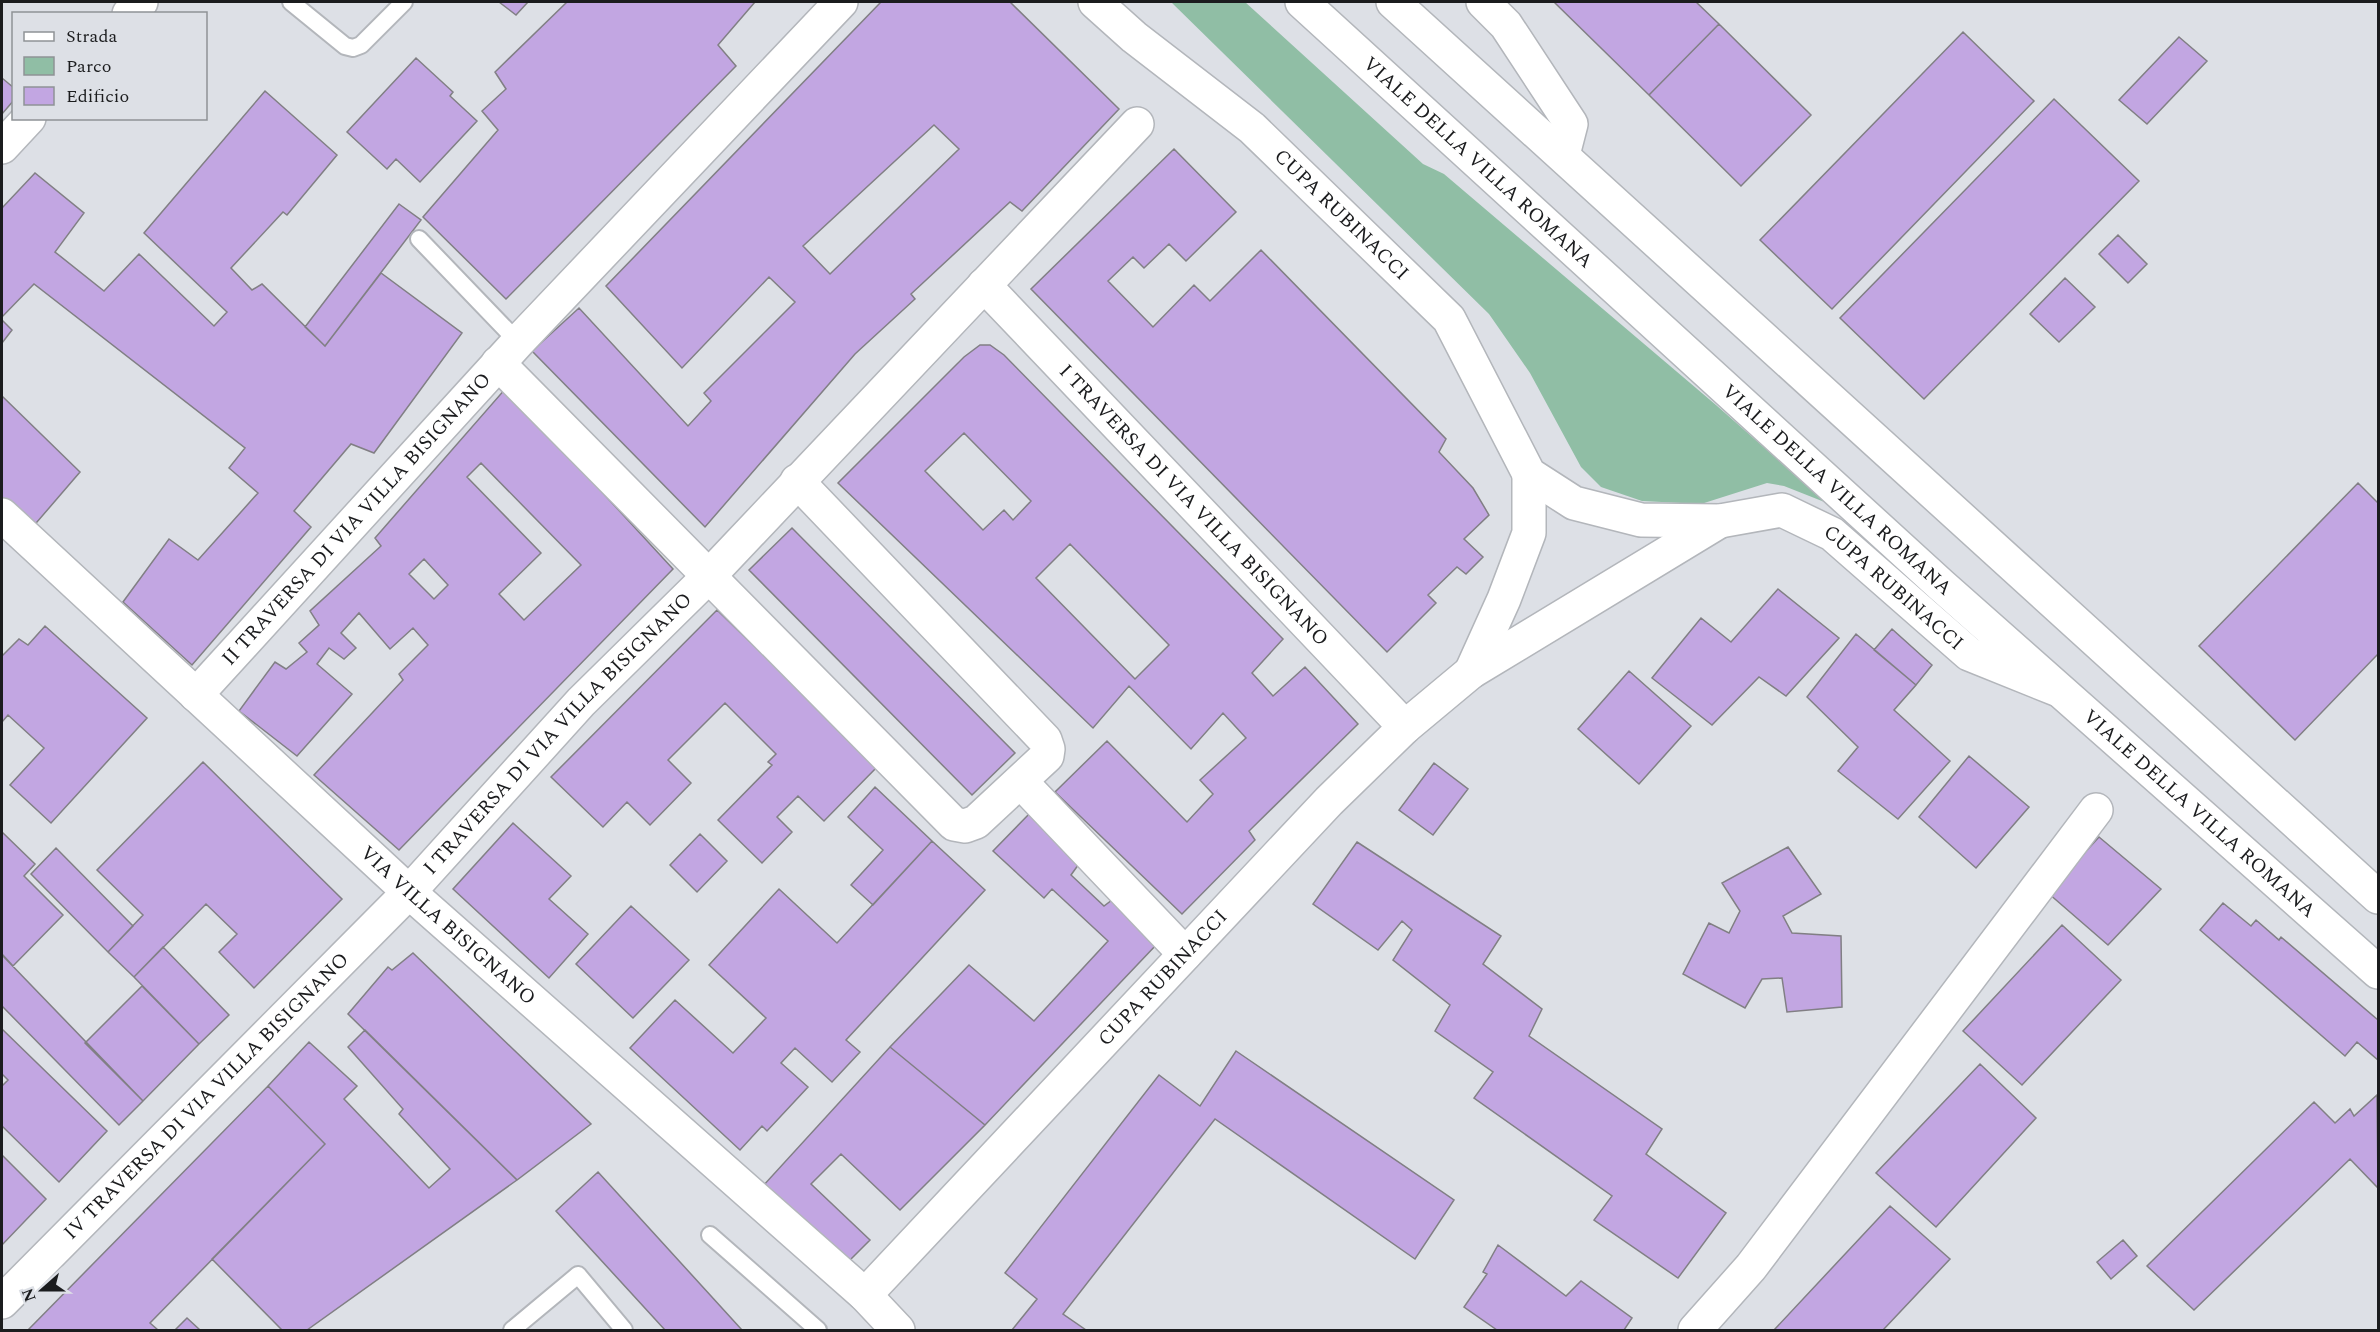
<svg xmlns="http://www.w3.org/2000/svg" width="2380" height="1332" font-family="Spectral,serif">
  <rect width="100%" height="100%" fill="#dde0e6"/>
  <path fill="#90bea5" d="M 1171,2 L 1245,2 L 1423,164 L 1444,174 L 1716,405 L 1827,503 L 1784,486 L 1767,483 L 1701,504 L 1642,501 L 1601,487 L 1581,467 L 1530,373 L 1489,314 Z"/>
  <path fill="#c2a6e2" stroke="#817f84" stroke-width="1.5" fill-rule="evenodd" d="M 499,2 L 528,2 L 516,15 Z
    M 567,2 L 755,2 L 718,45 L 736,66 L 506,299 L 423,217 L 498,130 L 482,111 L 506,89 L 495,72 Z
    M 881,2 L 1010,2 L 1119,109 L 1022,211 L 1010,202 L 911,294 L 915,299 L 855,354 L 705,527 L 532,351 L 579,308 L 688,426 L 711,401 L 704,393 L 795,302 L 769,277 L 682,368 L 606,286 ZM 934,125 L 959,149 L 830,274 L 803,246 Z
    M 1554,2 L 1696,2 L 1719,24 L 1649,95 Z
    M 1719,24 L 1811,115 L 1741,186 L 1649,95 Z
    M 1963,32 L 2034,101 L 1832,309 L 1760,240 Z
    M 2179,37 L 2207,61 L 2147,124 L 2119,100 Z
    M 416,58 L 453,92 L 450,96 L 477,121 L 420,182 L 396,159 L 387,169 L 347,132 Z
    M 2,78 L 14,88 L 14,100 L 2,114 Z
    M 265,91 L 337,155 L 287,215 L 283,212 L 231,268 L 252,290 L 262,284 L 325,346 L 381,273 L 462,333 L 374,453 L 351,444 L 294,511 L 311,527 L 192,665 L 123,602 L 169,539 L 198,560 L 258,493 L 229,468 L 245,448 L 34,284 L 2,317 L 2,208 L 35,173 L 84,213 L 55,252 L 104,291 L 139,254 L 214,326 L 227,312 L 144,233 Z
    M 2054,99 L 2139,181 L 1924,399 L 1840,318 Z
    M 1174,149 L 1236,212 L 1186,261 L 1169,244 L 1144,268 L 1133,257 L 1108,281 L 1153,327 L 1194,285 L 1210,301 L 1261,250 L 1446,439 L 1439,452 L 1473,488 L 1489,515 L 1464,539 L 1483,557 L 1466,574 L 1457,567 L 1428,595 L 1436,603 L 1387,652 L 1031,289 Z
    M 399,204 L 421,220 L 325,346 L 305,327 Z
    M 2118,235 L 2147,264 L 2128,283 L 2099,254 Z
    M 2065,278 L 2095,307 L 2059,342 L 2030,314 Z
    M 2,320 L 12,330 L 2,343 Z
    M 980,345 L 990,345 L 1004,355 L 1283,639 L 1252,673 L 1273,696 L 1305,667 L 1358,724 L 1249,831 L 1255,840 L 1182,914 L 1055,792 L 1107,741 L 1187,822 L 1213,794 L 1200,780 L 1246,738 L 1223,713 L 1191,749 L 1129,686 L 1093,728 L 838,483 L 964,357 ZM 964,433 L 1031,501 L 1013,520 L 1004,510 L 983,530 L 925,471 ZM 1070,544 L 1169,645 L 1135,679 L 1036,578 Z
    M 506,388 L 673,569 L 399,850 L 314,775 L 403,680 L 399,674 L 428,645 L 413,628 L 390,649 L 359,613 L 341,633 L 356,648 L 344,659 L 329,648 L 317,664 L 352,694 L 297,756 L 239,711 L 275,662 L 286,669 L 307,652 L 299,643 L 319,625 L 310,611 L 381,546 L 375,538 ZM 481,463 L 581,565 L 524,620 L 499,594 L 541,553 L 467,477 ZM 424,559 L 448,585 L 434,599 L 409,574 Z
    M 2,396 L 80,472 L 31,529 L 2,499 Z
    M 2358,483 L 2378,503 L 2378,654 L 2295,740 L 2199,646 Z
    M 792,528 L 1015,753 L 972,795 L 749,570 Z
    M 1778,589 L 1839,638 L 1786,696 L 1759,677 L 1712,725 L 1652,678 L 1701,618 L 1731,642 Z
    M 717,610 L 878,766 L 824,821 L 798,796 L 777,817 L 792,832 L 762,863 L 718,820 L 772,765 L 768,762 L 776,754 L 725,703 L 668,760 L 691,783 L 650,825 L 627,802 L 603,827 L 551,777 Z
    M 45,626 L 147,718 L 51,823 L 10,785 L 44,748 L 8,715 L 2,722 L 2,656 L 19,639 L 28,645 Z
    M 1892,629 L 1932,665 L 1916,685 L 1874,650 Z
    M 1856,634 L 1916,685 L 1894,710 L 1950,761 L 1898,819 L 1838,771 L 1858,747 L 1807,697 Z
    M 1629,671 L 1691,726 L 1639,784 L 1578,729 Z
    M 1969,756 L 2029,807 L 1976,868 L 1919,817 Z
    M 203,762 L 342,899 L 254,988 L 219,952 L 237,934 L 206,904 L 134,977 L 108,952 L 143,915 L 97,870 Z
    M 1434,763 L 1468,789 L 1433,835 L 1399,810 Z
    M 875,787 L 932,841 L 873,905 L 851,885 L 883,850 L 848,817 Z
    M 1030,813 L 1081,861 L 1071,875 L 1104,906 L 1112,900 L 1157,944 L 985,1125 L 890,1047 L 969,965 L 1034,1021 L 1108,941 L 1052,889 L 1044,898 L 993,851 Z
    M 513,823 L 571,876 L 549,899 L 588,934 L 549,978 L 453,889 Z
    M 2,832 L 35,864 L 24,876 L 63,915 L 13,966 L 2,954 Z
    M 700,834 L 727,861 L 697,892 L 670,865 Z
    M 2099,837 L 2161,889 L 2108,945 L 2048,893 Z
    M 932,841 L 985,890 L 846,1040 L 860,1052 L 832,1082 L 795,1048 L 781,1063 L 808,1087 L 767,1131 L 762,1126 L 740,1150 L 630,1048 L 675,1000 L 733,1053 L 766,1018 L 709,965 L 779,889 L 837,943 Z
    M 1357,842 L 1501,936 L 1483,964 L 1542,1009 L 1529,1036 L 1662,1129 L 1646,1154 L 1726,1213 L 1678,1278 L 1594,1220 L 1612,1196 L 1474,1098 L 1493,1072 L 1435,1031 L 1450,1005 L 1393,960 L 1412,930 L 1402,921 L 1378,950 L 1313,904 Z
    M 1788,847 L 1821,894 L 1783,916 L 1792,933 L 1841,936 L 1842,1007 L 1787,1012 L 1782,978 L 1762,979 L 1745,1008 L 1683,974 L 1709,923 L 1729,933 L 1740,911 L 1722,883 Z
    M 56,848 L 133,926 L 108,952 L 31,874 Z
    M 2223,903 L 2251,926 L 2256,920 L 2279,940 L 2281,937 L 2378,1020 L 2378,1060 L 2357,1042 L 2345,1056 L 2200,930 Z
    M 631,906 L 689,960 L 633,1018 L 576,964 Z
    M 2062,925 L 2121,980 L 2022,1085 L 1963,1031 Z
    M 163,947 L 229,1015 L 199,1044 L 134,977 Z
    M 413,953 L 591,1124 L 517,1180 L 348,1014 L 388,967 L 392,970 Z
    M 2,955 L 143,1101 L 119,1125 L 2,1006 Z
    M 142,986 L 199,1044 L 143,1101 L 85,1043 Z
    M 2,1029 L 107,1131 L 59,1182 L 2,1126 L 2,1086 L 8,1080 L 2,1074 Z
    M 365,1030 L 517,1180 L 307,1330 L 282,1330 L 212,1259 L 325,1144 L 268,1086 L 309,1042 L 357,1086 L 344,1099 L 429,1188 L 450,1169 L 399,1114 L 403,1109 L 348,1047 Z
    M 890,1047 L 985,1125 L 900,1210 L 841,1154 L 811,1184 L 870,1240 L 846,1264 L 762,1187 Z
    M 1236,1051 L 1454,1200 L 1415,1259 L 1215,1119 L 1063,1314 L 1086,1330 L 1012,1330 L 1037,1299 L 1005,1273 L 1159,1075 L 1200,1106 Z
    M 1980,1064 L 2036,1118 L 1936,1227 L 1876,1173 Z
    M 268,1086 L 325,1144 L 150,1323 L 158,1330 L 28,1330 Z
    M 2377,1095 L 2378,1188 L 2350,1159 L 2194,1310 L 2147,1266 L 2314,1102 L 2335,1123 L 2350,1109 L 2354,1116 Z
    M 2,1155 L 46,1199 L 2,1245 Z
    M 598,1172 L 742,1330 L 665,1330 L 556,1211 Z
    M 1890,1206 L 1950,1259 L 1883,1330 L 1774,1330 Z
    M 2123,1240 L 2137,1256 L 2111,1279 L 2097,1262 Z
    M 1498,1245 L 1566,1296 L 1581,1281 L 1632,1318 L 1624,1330 L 1497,1330 L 1464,1307 L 1487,1274 L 1483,1272 Z
    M 187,1318 L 200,1330 L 175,1330 Z"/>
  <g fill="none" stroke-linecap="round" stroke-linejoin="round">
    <defs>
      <path id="lane" d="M 291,2 L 345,46 L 353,48 L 361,45 L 404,2
        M 419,239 L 518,342
        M 710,1235 L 818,1330
        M 512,1330 L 578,1275 L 624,1330"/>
      <g id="street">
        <path id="s1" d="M 1095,2 L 1134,37 L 1252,128 L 1449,319 L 1529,474 L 1574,503 L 1641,520 L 1720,521 L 1782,510 L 1832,534 L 1969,654 L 2056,689"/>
        <path d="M 1483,2 L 1506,25 L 1571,124 L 1563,155"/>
        <path d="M 129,14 L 141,2"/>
        <path d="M 2,147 L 29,118"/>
        <path id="s2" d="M 984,285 L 1405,727"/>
        <path d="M 498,363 L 954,824 L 965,826 L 976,822 L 1047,756 L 1048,749 L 1045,740 L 797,481"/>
        <path id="s3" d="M 2,515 L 409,892 L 865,1295 L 898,1330"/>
        <path d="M 1471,672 L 1504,599 L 1529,533 L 1529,474"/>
        <path id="s4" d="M 196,695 L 518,342 L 841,2"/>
        <path d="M 1021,782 L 1185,954"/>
        <path id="s5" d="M 865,1295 L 1329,801 L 1405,727 L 1471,672 L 1720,521"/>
        <path id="s6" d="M 2,1302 L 409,892 L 581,702 L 708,577 L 1137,124"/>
        <path d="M 1695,1330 L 1751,1267 L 2096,810"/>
      </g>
      <g id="secondary">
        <path id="s7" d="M 1302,2 L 1941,585 L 2378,972"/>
        <path d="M 1393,2 L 2378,897"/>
      </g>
    </defs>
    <use href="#lane" stroke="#b3b6bb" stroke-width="20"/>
    <use href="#street" stroke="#b3b6bb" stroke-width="36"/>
    <use href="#secondary" stroke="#b3b6bb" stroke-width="36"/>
    <use href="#lane" stroke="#fff" stroke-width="16"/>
    <use href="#street" stroke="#fff" stroke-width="33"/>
    <use href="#secondary" stroke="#fff" stroke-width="33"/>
  </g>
  <g text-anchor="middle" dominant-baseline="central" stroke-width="5" stroke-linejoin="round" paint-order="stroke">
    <g font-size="20" fill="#1b1c1e" stroke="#dde0e6">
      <text stroke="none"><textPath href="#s7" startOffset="238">VIALE DELLA VILLA ROMANA</textPath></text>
      <text stroke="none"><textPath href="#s1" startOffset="326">CUPA RUBINACCI</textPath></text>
      <text stroke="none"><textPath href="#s7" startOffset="724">VIALE DELLA VILLA ROMANA</textPath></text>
      <text stroke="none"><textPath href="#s2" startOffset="304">I TRAVERSA DI VIA VILLA BISIGNANO</textPath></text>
      <text stroke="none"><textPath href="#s4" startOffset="238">II TRAVERSA DI VIA VILLA BISIGNANO</textPath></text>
      <text stroke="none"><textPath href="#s1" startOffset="1052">CUPA RUBINACCI</textPath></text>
      <text stroke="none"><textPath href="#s6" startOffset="795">I TRAVERSA DI VIA VILLA BISIGNANO</textPath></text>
      <text stroke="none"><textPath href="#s7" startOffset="1210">VIALE DELLA VILLA ROMANA</textPath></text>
      <text stroke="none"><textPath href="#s3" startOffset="606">VIA VILLA BISIGNANO</textPath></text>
      <text stroke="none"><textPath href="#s5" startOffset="435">CUPA RUBINACCI</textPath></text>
      <text stroke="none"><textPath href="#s6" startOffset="290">IV TRAVERSA DI VIA VILLA BISIGNANO</textPath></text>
    </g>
  </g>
  <rect width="2380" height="1332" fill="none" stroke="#1b1c1e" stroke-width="6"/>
  <rect x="12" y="12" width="195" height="108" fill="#dde0e6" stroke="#8f9296" stroke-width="1.5"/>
  <rect x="24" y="32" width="30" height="9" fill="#ffffff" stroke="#8f9296" stroke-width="1.5"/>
  <text x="66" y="42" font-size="18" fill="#1b1c1e">Strada</text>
  <rect x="24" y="57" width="30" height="18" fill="#90bea5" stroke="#8f9296" stroke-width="1.5"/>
  <text x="66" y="72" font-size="18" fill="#1b1c1e">Parco</text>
  <rect x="24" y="87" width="30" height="18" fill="#c2a6e2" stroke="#8f9296" stroke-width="1.5"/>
  <text x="66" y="102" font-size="18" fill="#1b1c1e">Edificio</text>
  <g transform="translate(42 1290) rotate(249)" stroke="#dde0e6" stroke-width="4.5" paint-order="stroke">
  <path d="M0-4.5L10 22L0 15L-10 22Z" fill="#1b1c1e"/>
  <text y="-9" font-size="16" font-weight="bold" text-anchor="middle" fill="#1b1c1e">N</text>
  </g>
</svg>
